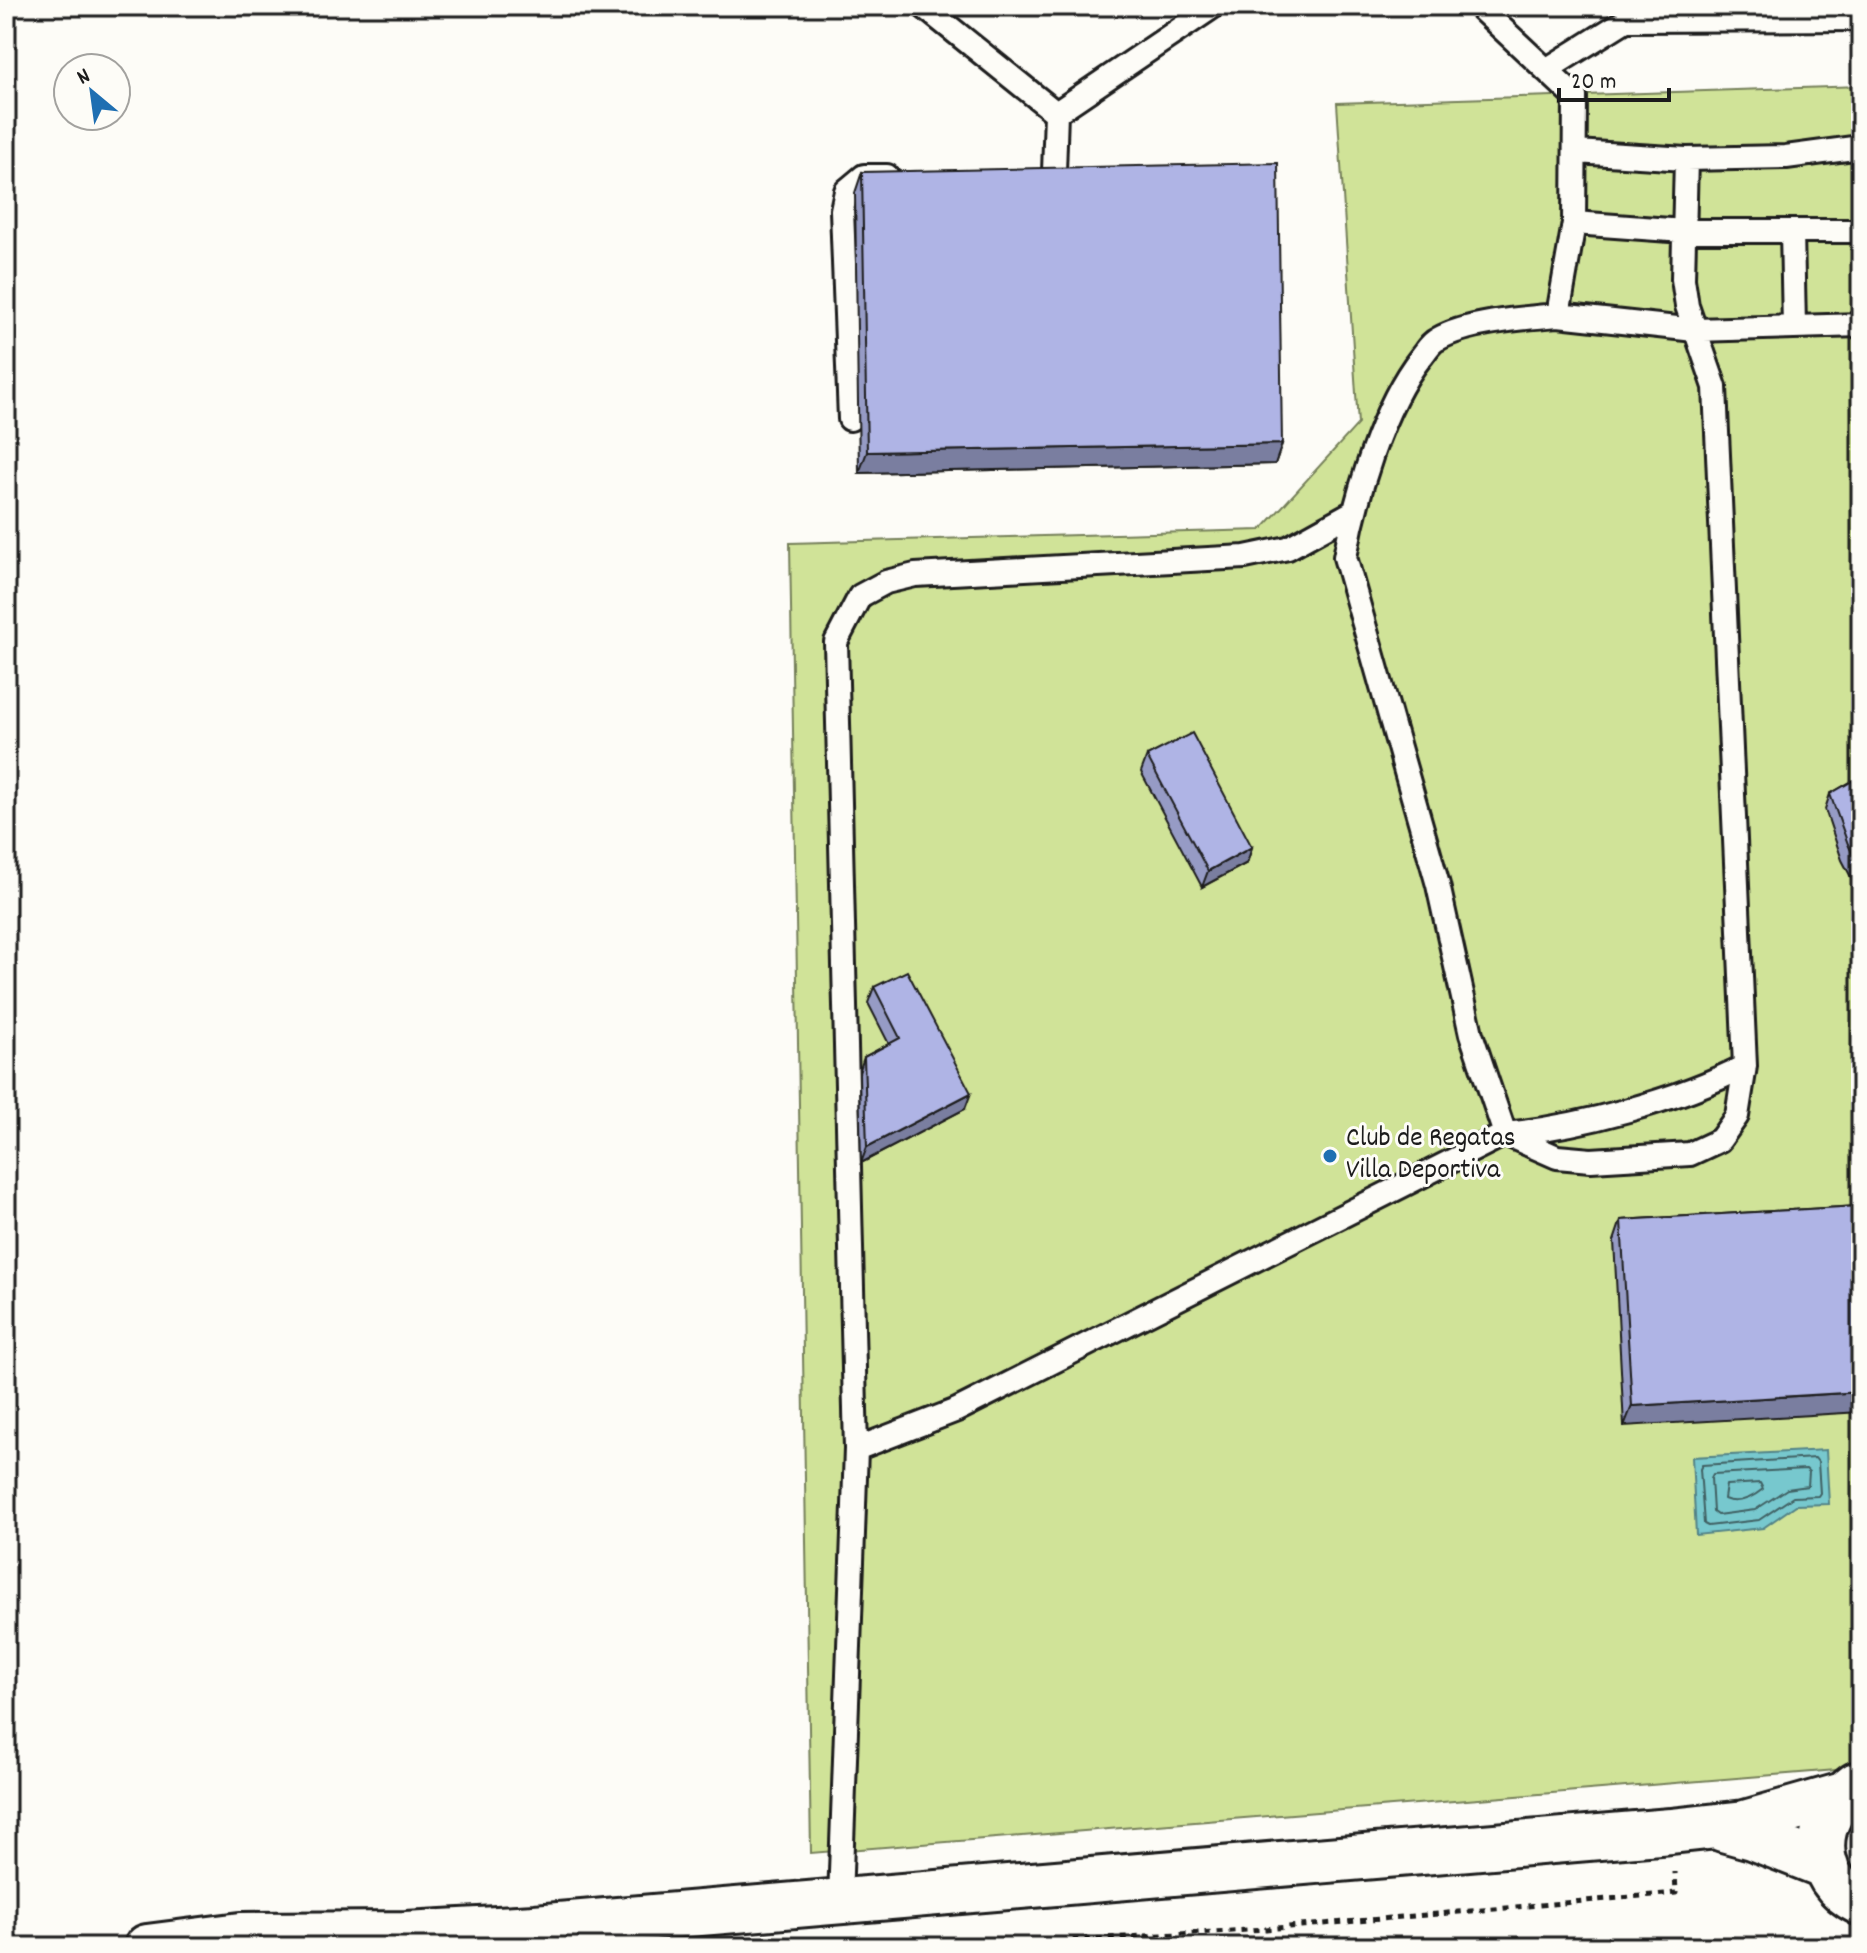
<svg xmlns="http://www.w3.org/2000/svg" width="1867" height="1953" font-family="Dekko,sans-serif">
  <rect width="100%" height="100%" fill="#fdfcf7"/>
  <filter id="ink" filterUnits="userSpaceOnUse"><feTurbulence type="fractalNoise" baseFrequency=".0125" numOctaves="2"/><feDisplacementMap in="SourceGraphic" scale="16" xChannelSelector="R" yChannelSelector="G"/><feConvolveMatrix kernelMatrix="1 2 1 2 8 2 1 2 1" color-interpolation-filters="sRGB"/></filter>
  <g filter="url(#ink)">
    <path fill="#d0e398" stroke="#76805a" stroke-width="2" d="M 1861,86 L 1861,1768 L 811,1853 L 790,543 L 1261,530 L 1358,424 L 1337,103 Z"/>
    <path fill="#77c8ce" stroke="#538387" stroke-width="2" d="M 1826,1450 L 1829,1504 L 1796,1505 L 1763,1528 L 1696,1535 L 1692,1457 Z"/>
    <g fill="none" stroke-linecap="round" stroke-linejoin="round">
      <path stroke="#406163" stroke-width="2" d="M 1815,1458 L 1818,1462 L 1820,1493 L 1818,1496 L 1793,1497 L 1759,1520 L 1708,1526 L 1704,1524 L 1700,1469 L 1702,1465 Z
        M 1806,1469 L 1809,1472 L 1808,1486 L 1787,1489 L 1755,1510 L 1717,1515 L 1713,1512 L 1711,1478 L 1713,1474 Z
        M 1760,1483 L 1763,1489 C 1752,1498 1738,1505 1724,1499 L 1726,1485 Z"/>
      <defs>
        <path id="service" d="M 923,6 L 1056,113 L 1214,6
          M 1478,6 L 1575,97 L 1574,223 L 1558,315 C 1525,318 1467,322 1438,339 C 1431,342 1426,351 1421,357 C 1382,406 1356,496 1345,557 L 1438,885 L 1471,1034 L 1505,1134 C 1579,1127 1679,1100 1745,1066 L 1715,387 L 1687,306 L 1683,279 L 1686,159
          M 1546,70 L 1626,20 L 1861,19
          M 1576,152 L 1686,159 L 1786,157 L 1861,147
          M 1054,172 L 1056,113
          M 1574,223 L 1684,231 L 1861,231
          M 1792,231 L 1794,327
          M 1558,315 L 1695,330 L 1861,325
          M 850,419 L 842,210 L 846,191 L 864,176 L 887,176
          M 856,1449 L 957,1410 L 1505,1134 L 1557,1157 L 1591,1160 L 1690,1154 L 1720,1140 L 1737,1116 L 1745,1066
          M 840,1900 L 856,1449 L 836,642 L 860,596 L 886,582 L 915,575 L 1245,557 L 1288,548 L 1353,512"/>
        <path id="minor" d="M 1856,1785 C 1812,1817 1808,1877 1861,1903
          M 1723,1829 L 1752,1837 L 1826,1866
          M 147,1947 L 241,1935 L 406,1934 L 535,1927 L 1671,1831 L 1745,1823 L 1840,1796"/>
      </defs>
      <use href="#service" stroke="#1c1c1c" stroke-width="28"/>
      <use href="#minor" stroke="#1c1c1c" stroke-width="50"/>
      <path stroke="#1c1c1c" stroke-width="5" stroke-dasharray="6 6" stroke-linecap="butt" d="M 953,1947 L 1266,1929 L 1676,1893 L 1675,1872"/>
      <use href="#service" stroke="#fdfcf7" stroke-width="22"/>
      <use href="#minor" stroke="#fdfcf7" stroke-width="44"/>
    </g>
    <path fill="#969bc5" stroke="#1c1c1c" stroke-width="2" d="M 862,172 L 1282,444 L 1275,464 L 859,473 L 855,193 Z
      M 1147,756 L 1252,847 L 1247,863 L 1202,887 L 1141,772 Z
      M 1861,776 L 1861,896 L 1842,860 L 1825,809 L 1830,794 Z
      M 874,987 L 965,1109 L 861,1163 L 859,1073 L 864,1057 L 889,1044 L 868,1003 Z
      M 1859,1206 L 1624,1426 L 1614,1241 L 1621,1220 Z"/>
    <path fill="#7a7ea0" stroke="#1c1c1c" stroke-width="2" d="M 1282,444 L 1275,464 L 859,473 L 867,452 Z
      M 1252,847 L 1247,863 L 1202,887 L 1208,871 Z
      M 971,1093 L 965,1109 L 861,1163 L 867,1147 Z
      M 1861,1392 L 1861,1412 L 1624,1426 L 1632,1406 Z"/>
    <path fill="#afb4e5" stroke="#1c1c1c" stroke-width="2" d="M 1278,163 L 1282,444 L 867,452 L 862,172 Z
      M 1192,733 L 1252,847 L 1208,871 L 1147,756 Z
      M 1861,776 L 1861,871 L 1848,844 L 1830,794 Z
      M 907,971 L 971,1093 L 867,1147 L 864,1057 L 900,1038 L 874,987 Z
      M 1859,1206 L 1861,1240 L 1861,1392 L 1632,1406 L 1621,1220 Z"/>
  </g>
  <circle fill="#1f6fb2" stroke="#fdfcf7" stroke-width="3" cx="1330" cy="1156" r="8"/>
  <g text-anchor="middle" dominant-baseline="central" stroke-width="6" stroke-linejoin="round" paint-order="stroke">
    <g font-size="28" fill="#1c1c1c" stroke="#fdfcf7" text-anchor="start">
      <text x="1346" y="1140">Club de Regatas<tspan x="1346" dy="32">Villa Deportiva</tspan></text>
    </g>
  </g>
  <rect width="1867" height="1953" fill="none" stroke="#fdfcf7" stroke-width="32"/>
  <rect x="16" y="16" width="1835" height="1921" fill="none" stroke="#1c1c1c" stroke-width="3" filter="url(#ink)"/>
  <g transform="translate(92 92) rotate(331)"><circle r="38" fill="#fdfcf7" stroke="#a3a29f" stroke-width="2"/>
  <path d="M0-6L14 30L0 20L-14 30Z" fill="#1f6fb2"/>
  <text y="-12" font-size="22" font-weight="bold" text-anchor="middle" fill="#1c1c1c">N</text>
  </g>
  <path d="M1559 88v12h110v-12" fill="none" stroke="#1c1c1c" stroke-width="4"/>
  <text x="1571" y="88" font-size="24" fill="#1c1c1c" stroke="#fdfcf7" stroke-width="6" paint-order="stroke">20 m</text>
</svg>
